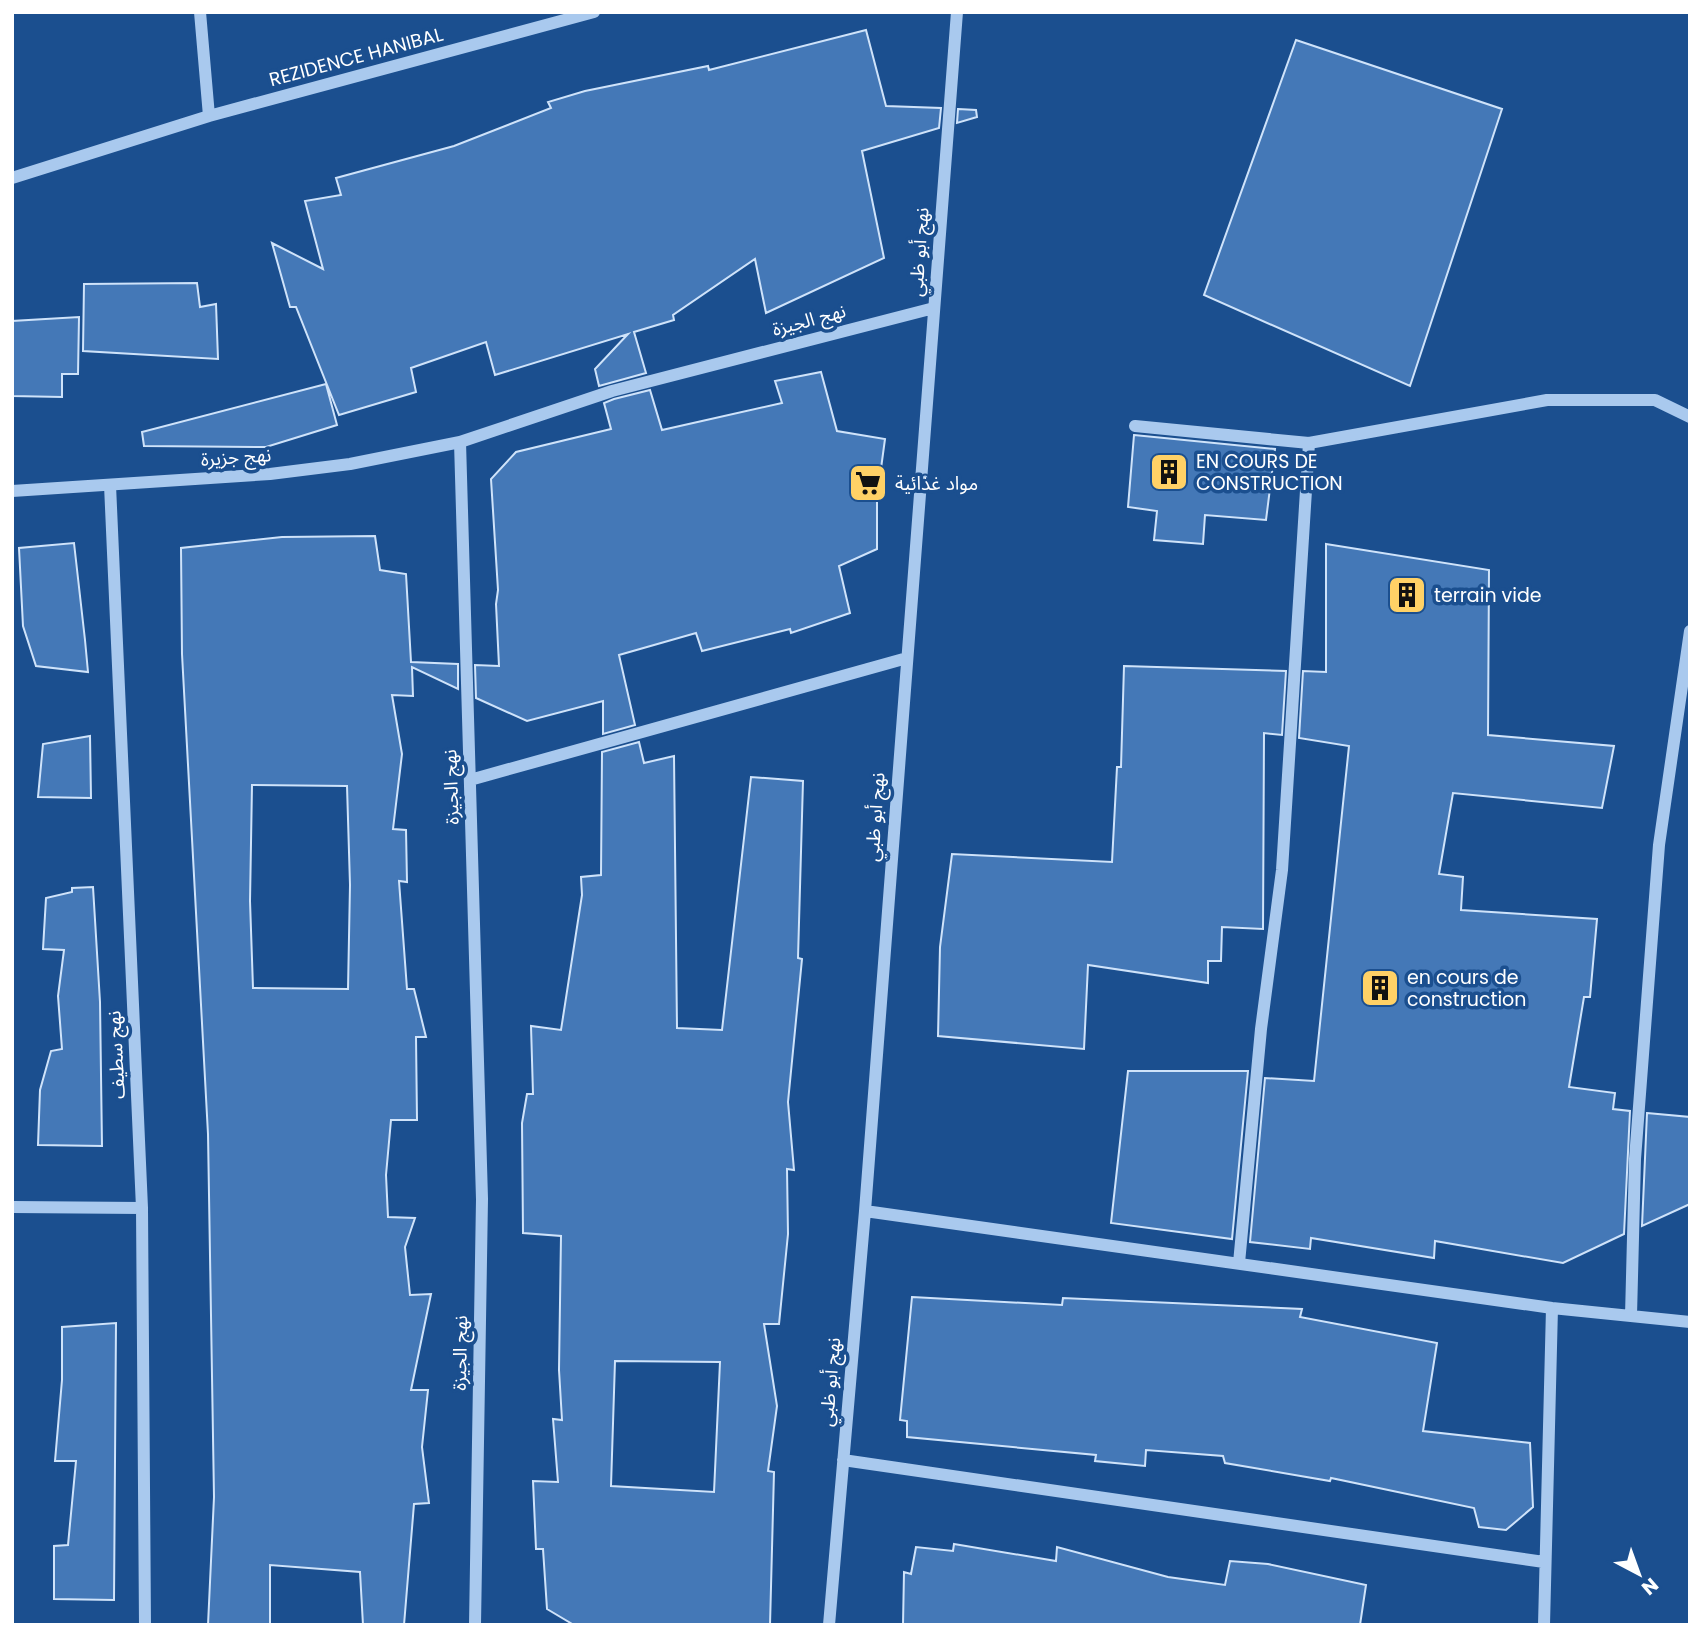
<svg xmlns="http://www.w3.org/2000/svg" width="1702" height="1637" font-family="Poppins,'Noto Sans Arabic',sans-serif">
  <rect width="100%" height="100%" fill="#1b4f8f"/>
  <path fill="#4478b7" stroke="#cfe3fa" stroke-width="2" fill-rule="evenodd" d="M 866,30 L 886,106 L 941,108 L 939,128 L 862,151 L 884,258 L 766,313 L 755,259 L 673,315 L 674,320 L 634,332 L 646,373 L 599,386 L 595,369 L 628,334 L 495,375 L 486,342 L 411,368 L 416,392 L 339,415 L 296,307 L 290,307 L 272,243 L 323,269 L 305,201 L 341,195 L 336,178 L 454,146 L 551,108 L 548,102 L 585,91 L 708,66 L 709,70 Z
    M 1296,40 L 1502,109 L 1410,386 L 1204,295 Z
    M 958,109 L 976,110 L 977,117 L 957,123 Z
    M 197,283 L 200,307 L 216,304 L 218,359 L 83,351 L 84,284 Z
    M 79,317 L 78,374 L 62,374 L 62,397 L 12,396 L 12,321 Z
    M 821,372 L 837,431 L 885,439 L 877,498 L 877,549 L 839,566 L 850,613 L 791,633 L 790,629 L 702,651 L 696,633 L 619,655 L 635,725 L 603,734 L 603,701 L 527,721 L 476,698 L 475,665 L 499,666 L 496,604 L 498,590 L 491,479 L 516,452 L 611,429 L 604,403 L 614,399 L 650,390 L 662,430 L 782,403 L 775,381 Z
    M 326,384 L 337,425 L 266,447 L 144,446 L 142,432 Z
    M 1134,435 L 1275,449 L 1266,520 L 1205,515 L 1203,544 L 1154,540 L 1157,511 L 1128,507 Z
    M 375,536 L 380,570 L 406,574 L 411,662 L 458,664 L 458,689 L 412,667 L 413,696 L 392,695 L 402,754 L 393,829 L 406,830 L 407,882 L 399,881 L 407,989 L 414,989 L 426,1037 L 416,1037 L 417,1120 L 391,1120 L 386,1175 L 388,1217 L 415,1218 L 405,1247 L 410,1295 L 431,1294 L 411,1390 L 428,1390 L 422,1447 L 429,1503 L 414,1504 L 404,1625 L 363,1625 L 360,1572 L 270,1565 L 270,1625 L 208,1625 L 214,1497 L 208,1134 L 182,654 L 181,548 L 282,537 ZM 252,785 L 347,786 L 350,885 L 348,989 L 253,988 L 250,901 Z
    M 74,543 L 85,640 L 88,672 L 36,666 L 23,626 L 19,548 Z
    M 1326,544 L 1489,570 L 1488,735 L 1614,746 L 1602,808 L 1453,793 L 1439,874 L 1463,877 L 1461,910 L 1597,919 L 1590,997 L 1584,997 L 1569,1087 L 1615,1093 L 1613,1109 L 1630,1111 L 1624,1234 L 1563,1263 L 1435,1241 L 1434,1258 L 1311,1238 L 1310,1249 L 1250,1242 L 1265,1078 L 1314,1081 L 1349,746 L 1299,738 L 1303,671 L 1326,672 Z
    M 1124,666 L 1286,671 L 1282,735 L 1264,733 L 1263,929 L 1222,927 L 1221,961 L 1208,961 L 1208,983 L 1088,965 L 1084,1049 L 938,1036 L 940,947 L 952,854 L 1112,862 L 1117,767 L 1121,767 Z
    M 90,736 L 91,798 L 38,797 L 43,744 Z
    M 639,742 L 644,763 L 674,756 L 677,1028 L 722,1030 L 751,777 L 803,781 L 798,958 L 802,959 L 788,1102 L 794,1170 L 787,1169 L 788,1234 L 779,1324 L 764,1324 L 777,1406 L 768,1471 L 774,1472 L 770,1625 L 574,1625 L 547,1609 L 543,1549 L 536,1549 L 533,1481 L 558,1482 L 553,1419 L 562,1420 L 559,1370 L 561,1236 L 523,1233 L 522,1123 L 527,1094 L 533,1094 L 531,1026 L 561,1030 L 582,895 L 581,877 L 601,875 L 602,752 ZM 615,1361 L 720,1362 L 714,1492 L 611,1486 Z
    M 93,887 L 100,1002 L 102,1146 L 38,1145 L 40,1090 L 51,1051 L 62,1049 L 58,996 L 64,950 L 43,949 L 46,898 L 72,892 L 72,888 Z
    M 1128,1071 L 1248,1071 L 1232,1239 L 1111,1223 Z
    M 1647,1113 L 1690,1117 L 1690,1204 L 1642,1226 Z
    M 912,1297 L 1062,1305 L 1063,1298 L 1302,1309 L 1300,1317 L 1437,1343 L 1423,1431 L 1530,1443 L 1533,1507 L 1506,1530 L 1479,1527 L 1474,1508 L 1331,1478 L 1330,1481 L 1225,1463 L 1223,1456 L 1146,1450 L 1145,1466 L 1095,1461 L 1096,1455 L 907,1437 L 907,1421 L 900,1420 Z
    M 116,1323 L 114,1600 L 54,1599 L 54,1546 L 68,1545 L 76,1461 L 55,1461 L 62,1380 L 62,1327 Z
    M 954,1544 L 1056,1561 L 1057,1547 L 1168,1577 L 1225,1585 L 1230,1561 L 1268,1564 L 1366,1585 L 1360,1625 L 903,1625 L 904,1572 L 911,1574 L 916,1547 L 953,1551 Z"/>
  <g fill="none" stroke-linecap="round" stroke-linejoin="round">
    <path stroke="#a9c9ee" stroke-width="12" d="M 209,116 L 594,12
      M 12,178 L 209,116 L 200,12
      M 1135,426 L 1309,443 L 1547,400 L 1655,400 L 1690,417
      M 110,485 L 142,1208 L 145,1625
      M 12,491 L 270,474 L 350,464 L 460,442
      M 470,780 L 907,658
      M 12,1207 L 142,1208
      M 865,1211 L 1552,1308 L 1690,1322
      M 1239,1263 L 1261,1029 L 1282,870 L 1309,443
      M 1631,1316 L 1635,1159 L 1659,845 L 1690,631
      M 843,1460 L 1544,1562
      M 475,1625 L 482,1199 L 460,442 L 612,391 L 934,308
      M 829,1625 L 865,1211 L 957,12
      M 1544,1625 L 1552,1308"/>
  </g>
  <defs>
    <symbol id="building-square" viewBox="-11 -11 22 22"><rect x="-9" y="-9" width="18" height="18" rx="4" fill="#ffd166" stroke="#1b4f8f"/><path d="M-4-6H4V6H1V3H-1V6H-4ZM-2.5-4.3h1.7v1.8h-1.7ZM.8-4.3h1.7v1.8H.8ZM-2.5-1h1.7V.8h-1.7ZM.8-1h1.7V.8H.8Z" fill="#111"/></symbol>
    <symbol id="supermarket-square" viewBox="-11 -11 22 22"><rect x="-9" y="-9" width="18" height="18" rx="4" fill="#ffd166" stroke="#1b4f8f"/><path d="M-6-5.5h2.5l.6 2H6L4.5 2H-2.5L-4.4-4H-6ZM-1.5 3.2a1.3 1.3 0 1 0 .1 0ZM3 3.2a1.3 1.3 0 1 0 .1 0Z" fill="#111"/></symbol>
  </defs>
  <g fill-rule="evenodd">
    <use href="#building-square" x="1147" y="450" width="44" height="44"/>
    <use href="#supermarket-square" x="846" y="461" width="44" height="44"/>
    <use href="#building-square" x="1385" y="573" width="44" height="44"/>
    <use href="#building-square" x="1358" y="966" width="44" height="44"/>
  </g>
  <g text-anchor="middle" dominant-baseline="central" stroke-width="7" stroke-linejoin="round" paint-order="stroke">
    <g font-size="19" fill="#fff" stroke="#1b4f8f">
      <text transform="translate(356 57) rotate(-15)">REZIDENCE HANIBAL</text>
      <text transform="translate(919 252) rotate(-86)">نهج أبو ظبي</text>
      <text transform="translate(809 320) rotate(-15)">نهج الجيزة</text>
      <text transform="translate(236 457) rotate(-4)">نهج جزيرة</text>
      <text transform="translate(451 787) rotate(-92)">نهج الجيزة</text>
      <text transform="translate(875 817) rotate(-86)">نهج أبو ظبي</text>
      <text transform="translate(116 1055) rotate(-93)">نهج سطيف</text>
      <text transform="translate(460 1353) rotate(-89)">نهج الجيزة</text>
      <text transform="translate(830 1382) rotate(-85)">نهج أبو ظبي</text>
    </g>
    <g font-size="19" fill="#fff" stroke="#1b4f8f" text-anchor="start">
      <text x="1196" y="461">EN COURS DE<tspan x="1196" dy="22">CONSTRUCTION</tspan></text>
      <text x="895" y="483">مواد غذائية</text>
      <text x="1434" y="595">terrain vide</text>
      <text x="1407" y="977">en cours de<tspan x="1407" dy="22">construction</tspan></text>
    </g>
  </g>
  <rect width="1702" height="1637" fill="none" stroke="#ffffff" stroke-width="28"/>
  <g transform="translate(1639 1574) rotate(139)" stroke="#1b4f8f" stroke-width="5" paint-order="stroke">
  <path d="M0-5L12 26L0 18L-12 26Z" fill="#ffffff"/>
  <text y="-10" font-size="19" font-weight="bold" text-anchor="middle" fill="#ffffff">N</text>
  </g>
</svg>
